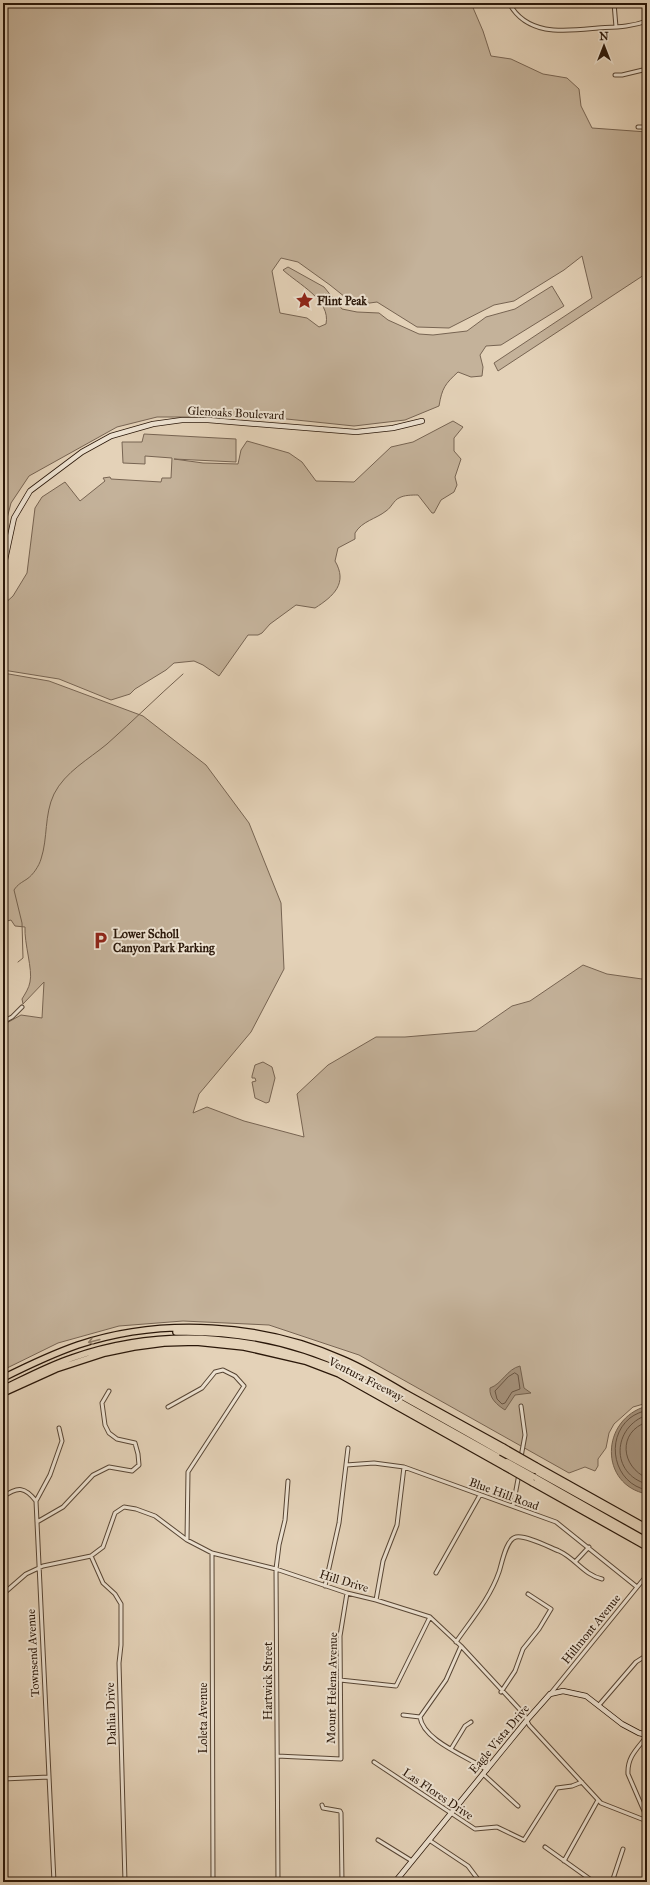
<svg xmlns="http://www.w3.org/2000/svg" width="650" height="1885" font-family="'IM FELL Great Primer',serif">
  <rect width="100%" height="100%" fill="#e4d2b8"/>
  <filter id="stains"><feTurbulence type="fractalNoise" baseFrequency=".005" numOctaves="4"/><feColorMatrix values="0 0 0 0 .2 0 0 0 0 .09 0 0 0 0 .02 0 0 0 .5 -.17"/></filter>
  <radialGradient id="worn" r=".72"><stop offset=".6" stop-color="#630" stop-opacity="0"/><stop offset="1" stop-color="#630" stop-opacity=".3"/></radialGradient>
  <path fill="#c4b29a" stroke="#776452" d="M 3,3 L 432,3 L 448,6 L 449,3 L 471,3 L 483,31 L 491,56 L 511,59 L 543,74 L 567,78 L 579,89 L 581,106 L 592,128 L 647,132 L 647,273 L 498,371 L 494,363 L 592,298 L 582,256 L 564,270 L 514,301 L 494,305 L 449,328 L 417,327 L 377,302 L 355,305 L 330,285 L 298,262 L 281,258 L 272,271 L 280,313 L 307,318 L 319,327 L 326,324 C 331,300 298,284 283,270 L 288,267 L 324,287 L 342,309 L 357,312 L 379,313 L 388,320 L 419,334 L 433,335 L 467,331 L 486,317 L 515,309 L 552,286 L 564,306 L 501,345 L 486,346 L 480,355 L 483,367 L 482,376 L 471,377 L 458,372 C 445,384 442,388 439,406 L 405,420 L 354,426 L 248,415 L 214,417 L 157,417 L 117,427 L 29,476 L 11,503 L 3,534 Z
    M 453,421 L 463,427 L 454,438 L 454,451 L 461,459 L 455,477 L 457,485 L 454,492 L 441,500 L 434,513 L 432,513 L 418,495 C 412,495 404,495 399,498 C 394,500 391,508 386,511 C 376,519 362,521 355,533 L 355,539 L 338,548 L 335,561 C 348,583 334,596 315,608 L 296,605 L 270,624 L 262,633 L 258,635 L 248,635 L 219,676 L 203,665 L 194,661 L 174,663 L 166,670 L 135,689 L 130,694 L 111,700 L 59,679 L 3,670 L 3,605 L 13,596 L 27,573 L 35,508 L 42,497 L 65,482 L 80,501 L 105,481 L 103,478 L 110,477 L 111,479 L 161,482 L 162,478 L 171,478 L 172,458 L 145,456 L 145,464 L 123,463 L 122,442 L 142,442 L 144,434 L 236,439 L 236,462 L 174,459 L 203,463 L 238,464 L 241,450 L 247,441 L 289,453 L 302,462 L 316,481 L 354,482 L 391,447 L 413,442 Z
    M 3,673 L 49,681 L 143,716 L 206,765 L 249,823 L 281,903 L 284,969 L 251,1032 L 199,1094 L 193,1113 L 207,1107 L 244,1121 L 304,1137 L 297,1094 L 328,1065 L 376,1037 L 405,1037 L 476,1031 L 512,1006 L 530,1001 L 583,965 L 607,974 L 642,979 L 647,976 L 647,1403 L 633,1407 L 614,1424 L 609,1433 L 606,1448 L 598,1459 L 598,1466 L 595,1471 L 585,1467 L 569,1473 L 359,1355 L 269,1325 L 183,1321 L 119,1326 L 58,1343 L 3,1370 L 3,1025 L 21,1015 L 42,1018 L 44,982 L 23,1004 L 22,999 C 25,994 29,988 30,982 C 33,970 24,943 25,927 L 15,926 L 11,920 L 3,922 Z
    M 263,1062 L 272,1067 L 275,1078 L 269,1102 L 266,1103 L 255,1098 L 252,1082 L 256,1081 L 255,1078 L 252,1078 L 252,1076 L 255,1065 Z"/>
  <path fill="#a5927c" stroke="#74614e" d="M 520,1366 L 524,1388 L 531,1393 L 515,1395 L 505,1410 C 497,1405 489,1398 490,1388 C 502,1384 507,1369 520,1366 Z
    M 647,1406 L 647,1494 C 599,1485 600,1419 647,1406 Z"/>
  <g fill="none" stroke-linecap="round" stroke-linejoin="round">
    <path stroke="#685442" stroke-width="1" d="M 515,1373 L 518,1375 L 520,1389 L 512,1392 L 505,1403 L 502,1404 L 497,1399 L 495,1391 L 508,1377 Z
      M 647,1410 C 641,1412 635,1414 630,1418 C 604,1439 614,1484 647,1490
      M 647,1415 C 612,1427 610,1474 647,1484
      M 647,1422 C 617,1432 621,1467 647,1478"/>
    <path stroke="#74614e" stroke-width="1" d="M 18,962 L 23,958 L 22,923 L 14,890 C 18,884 21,883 27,879 C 33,875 39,866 41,859 C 48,838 44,815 54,794 C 65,772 89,759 107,744 C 133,721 157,697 183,674"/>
    <defs>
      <path id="street" d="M 509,3 C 527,37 566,31 598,28 C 614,27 631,27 647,21
        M 614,3 L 616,27
        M 615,75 L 622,75 L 647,69
        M 638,127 L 647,127
        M 3,1022 L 12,1017 L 22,1007
        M 521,1406 L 525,1435 L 521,1457
        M 168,1407 L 202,1388 L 215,1372 L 223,1370 L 235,1376 L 244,1386 L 188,1472 L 187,1540
        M 346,1465 L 374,1463 L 404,1467 L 556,1522 L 637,1587
        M 3,1497 C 18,1486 25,1487 36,1501
        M 513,1506 L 519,1474
        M 37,1522 L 63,1507 L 93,1475 L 109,1467 L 132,1471 L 139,1465 L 138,1454 L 135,1443 L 117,1439 L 109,1433 L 105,1425 L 102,1403 L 109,1391
        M 212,1553 L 213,1882
        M 91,1556 L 103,1583 L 115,1594 L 121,1604 L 121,1645 L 119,1663 L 125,1882
        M 575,1562 L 589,1547
        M 436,1573 L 480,1495
        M 325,1586 L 339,1523 L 348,1448
        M 3,1594 L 26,1574 L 43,1566 L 91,1556 L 103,1547 L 115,1513 L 124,1507 L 136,1509 L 155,1516 L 187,1540 L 212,1553 L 276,1569 L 347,1593 L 376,1600 L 430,1617 L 461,1646 L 524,1714 L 529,1725 L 601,1803 L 647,1821
        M 376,1600 L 383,1561 L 397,1525 L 404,1467
        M 456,1642 C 472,1619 490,1598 499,1572 C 502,1563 506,1539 516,1537 C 526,1535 549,1547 559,1551 C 575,1558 584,1575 602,1579
        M 340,1680 L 396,1686 L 430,1617
        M 501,1692 L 515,1671 L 523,1649 L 539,1629 L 551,1609 L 528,1594
        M 551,1693 L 647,1575
        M 599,1705 L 636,1662 L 647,1655
        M 403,1715 L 420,1717 C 423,1741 469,1757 487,1770
        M 420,1717 L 446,1680 L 461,1646
        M 647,1736 C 637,1749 627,1757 628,1774 L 647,1818
        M 451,1749 L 465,1726 L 471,1722
        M 277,1756 L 341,1759 L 340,1636 L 347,1593
        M 374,1762 L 475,1829 L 497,1827 L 524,1840 L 557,1788 L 572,1786 L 582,1782
        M 483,1774 L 518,1806
        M 3,1779 L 49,1777
        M 322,1805 L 323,1808 L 340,1811 L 341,1813 L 342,1882
        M 378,1840 L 412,1861
        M 429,1840 L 468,1866 L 480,1882
        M 545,1847 L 594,1882
        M 564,1861 L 598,1800
        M 54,1882 L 36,1501 L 50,1475 L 62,1441 L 59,1428
        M 278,1882 L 276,1569 L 279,1545 L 285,1520 L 288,1481
        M 612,1882 L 623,1849"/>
      <path id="secondary" d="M 3,569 L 14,518 L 30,491 L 82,452 L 111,436 L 153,424 L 182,420 L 208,420 L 356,432 L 393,428 L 422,421
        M 395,1882 L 527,1720 L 550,1694 L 563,1691 L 586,1696 L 622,1724 L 639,1733 L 647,1735"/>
      <path id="highway" d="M 176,1332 C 220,1331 262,1336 304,1350 C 339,1361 369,1378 400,1395 C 434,1414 468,1433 501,1452
        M 3,1378 C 27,1366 52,1354 78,1345 C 162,1317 263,1323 344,1360 C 365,1369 385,1381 405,1393 C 438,1411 470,1429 503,1447
        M 3,1389 C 26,1378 48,1366 72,1358 C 167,1325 266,1335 355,1377 L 507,1462
        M 3,1393 L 56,1369 L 105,1353 L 134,1347 L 164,1343 L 196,1342 L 244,1347 L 305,1361 L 339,1374 L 505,1467
        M 536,1466 L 647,1528
        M 534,1470 L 647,1533
        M 534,1477 L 647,1541
        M 533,1483 L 647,1547"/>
    </defs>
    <use href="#street" stroke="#584635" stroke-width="5"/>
    <use href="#secondary" stroke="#2a1709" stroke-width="6"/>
    <use href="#highway" stroke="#2a1709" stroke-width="8"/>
    <use href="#street" stroke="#ede2d1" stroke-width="3"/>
    <use href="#secondary" stroke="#ede2d1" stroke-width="4.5"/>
    <use href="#highway" stroke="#e4d2b8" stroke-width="5.5"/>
    <defs>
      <path id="highway-bridge" d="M 503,1447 L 536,1466
        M 501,1452 L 534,1470
        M 507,1462 L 534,1477
        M 505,1467 L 533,1483"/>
    </defs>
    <use href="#highway-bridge" stroke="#2a1709" stroke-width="8" stroke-linecap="butt"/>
    <use href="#highway-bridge" stroke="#e4d2b8" stroke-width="5.5"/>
  </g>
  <defs><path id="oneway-shaft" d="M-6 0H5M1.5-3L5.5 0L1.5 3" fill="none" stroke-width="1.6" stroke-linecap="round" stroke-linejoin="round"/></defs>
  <use stroke="#907e69" href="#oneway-shaft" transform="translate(94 1341) rotate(166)"/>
  <defs>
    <symbol id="sight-bare" viewBox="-9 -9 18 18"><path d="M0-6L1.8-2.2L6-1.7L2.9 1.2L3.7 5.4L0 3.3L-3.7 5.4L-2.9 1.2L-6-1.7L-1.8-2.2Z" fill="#8f2418" stroke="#ede2d1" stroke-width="2.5" paint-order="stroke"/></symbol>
    <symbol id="parking-bare" viewBox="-9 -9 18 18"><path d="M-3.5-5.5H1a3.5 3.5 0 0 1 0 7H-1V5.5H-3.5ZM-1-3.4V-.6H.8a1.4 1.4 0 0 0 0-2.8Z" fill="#8f2418" stroke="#ede2d1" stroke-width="2.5" paint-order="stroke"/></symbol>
  </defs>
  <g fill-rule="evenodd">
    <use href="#sight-bare" x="292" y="288" width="25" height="25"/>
    <use href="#parking-bare" x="88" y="928" width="25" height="25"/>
  </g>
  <g text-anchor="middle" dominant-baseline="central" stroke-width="4" stroke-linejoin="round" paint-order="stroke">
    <g font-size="12" font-weight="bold" fill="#2a1709" stroke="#ede2d1" text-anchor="start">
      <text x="317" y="301">Flint Peak</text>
      <text x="113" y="934">Lower Scholl<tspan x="113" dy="14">Canyon Park Parking</tspan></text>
    </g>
    <g font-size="12" fill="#2a1709" stroke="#ede2d1">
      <text transform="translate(236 413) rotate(3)">Glenoaks Boulevard</text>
      <text transform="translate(366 1379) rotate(27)">Ventura Freeway</text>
      <text transform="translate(504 1494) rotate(20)">Blue Hill Road</text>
      <text transform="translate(344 1581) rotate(17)">Hill Drive</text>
      <text transform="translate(591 1629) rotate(-51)">Hillmont Avenue</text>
      <text transform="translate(33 1653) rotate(-93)">Townsend Avenue</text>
      <text transform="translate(268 1681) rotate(-90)">Hartwick Street</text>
      <text transform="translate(332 1688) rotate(-89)">Mount Helena Avenue</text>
      <text transform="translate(111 1714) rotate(-92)">Dahlia Drive</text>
      <text transform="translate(203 1718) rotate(-90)">Loleta Avenue</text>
      <text transform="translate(499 1739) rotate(-50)">Eagle Vista Drive</text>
      <text transform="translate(438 1794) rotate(34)">Las Flores Drive</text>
    </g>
  </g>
  <rect width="650" height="1885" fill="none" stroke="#e4d2b8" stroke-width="16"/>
  <rect x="4" y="4" width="642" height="1877" fill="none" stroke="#2a1709" stroke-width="2"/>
  <rect x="8" y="8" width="634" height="1869" fill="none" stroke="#2a1709"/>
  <g transform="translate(604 46)" stroke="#ede2d1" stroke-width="3" paint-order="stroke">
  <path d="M0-3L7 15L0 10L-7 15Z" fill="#2a1709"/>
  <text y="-6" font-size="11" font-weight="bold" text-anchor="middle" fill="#2a1709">N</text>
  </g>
  <rect width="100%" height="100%" filter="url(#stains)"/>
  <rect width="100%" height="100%" fill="url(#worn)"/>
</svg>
